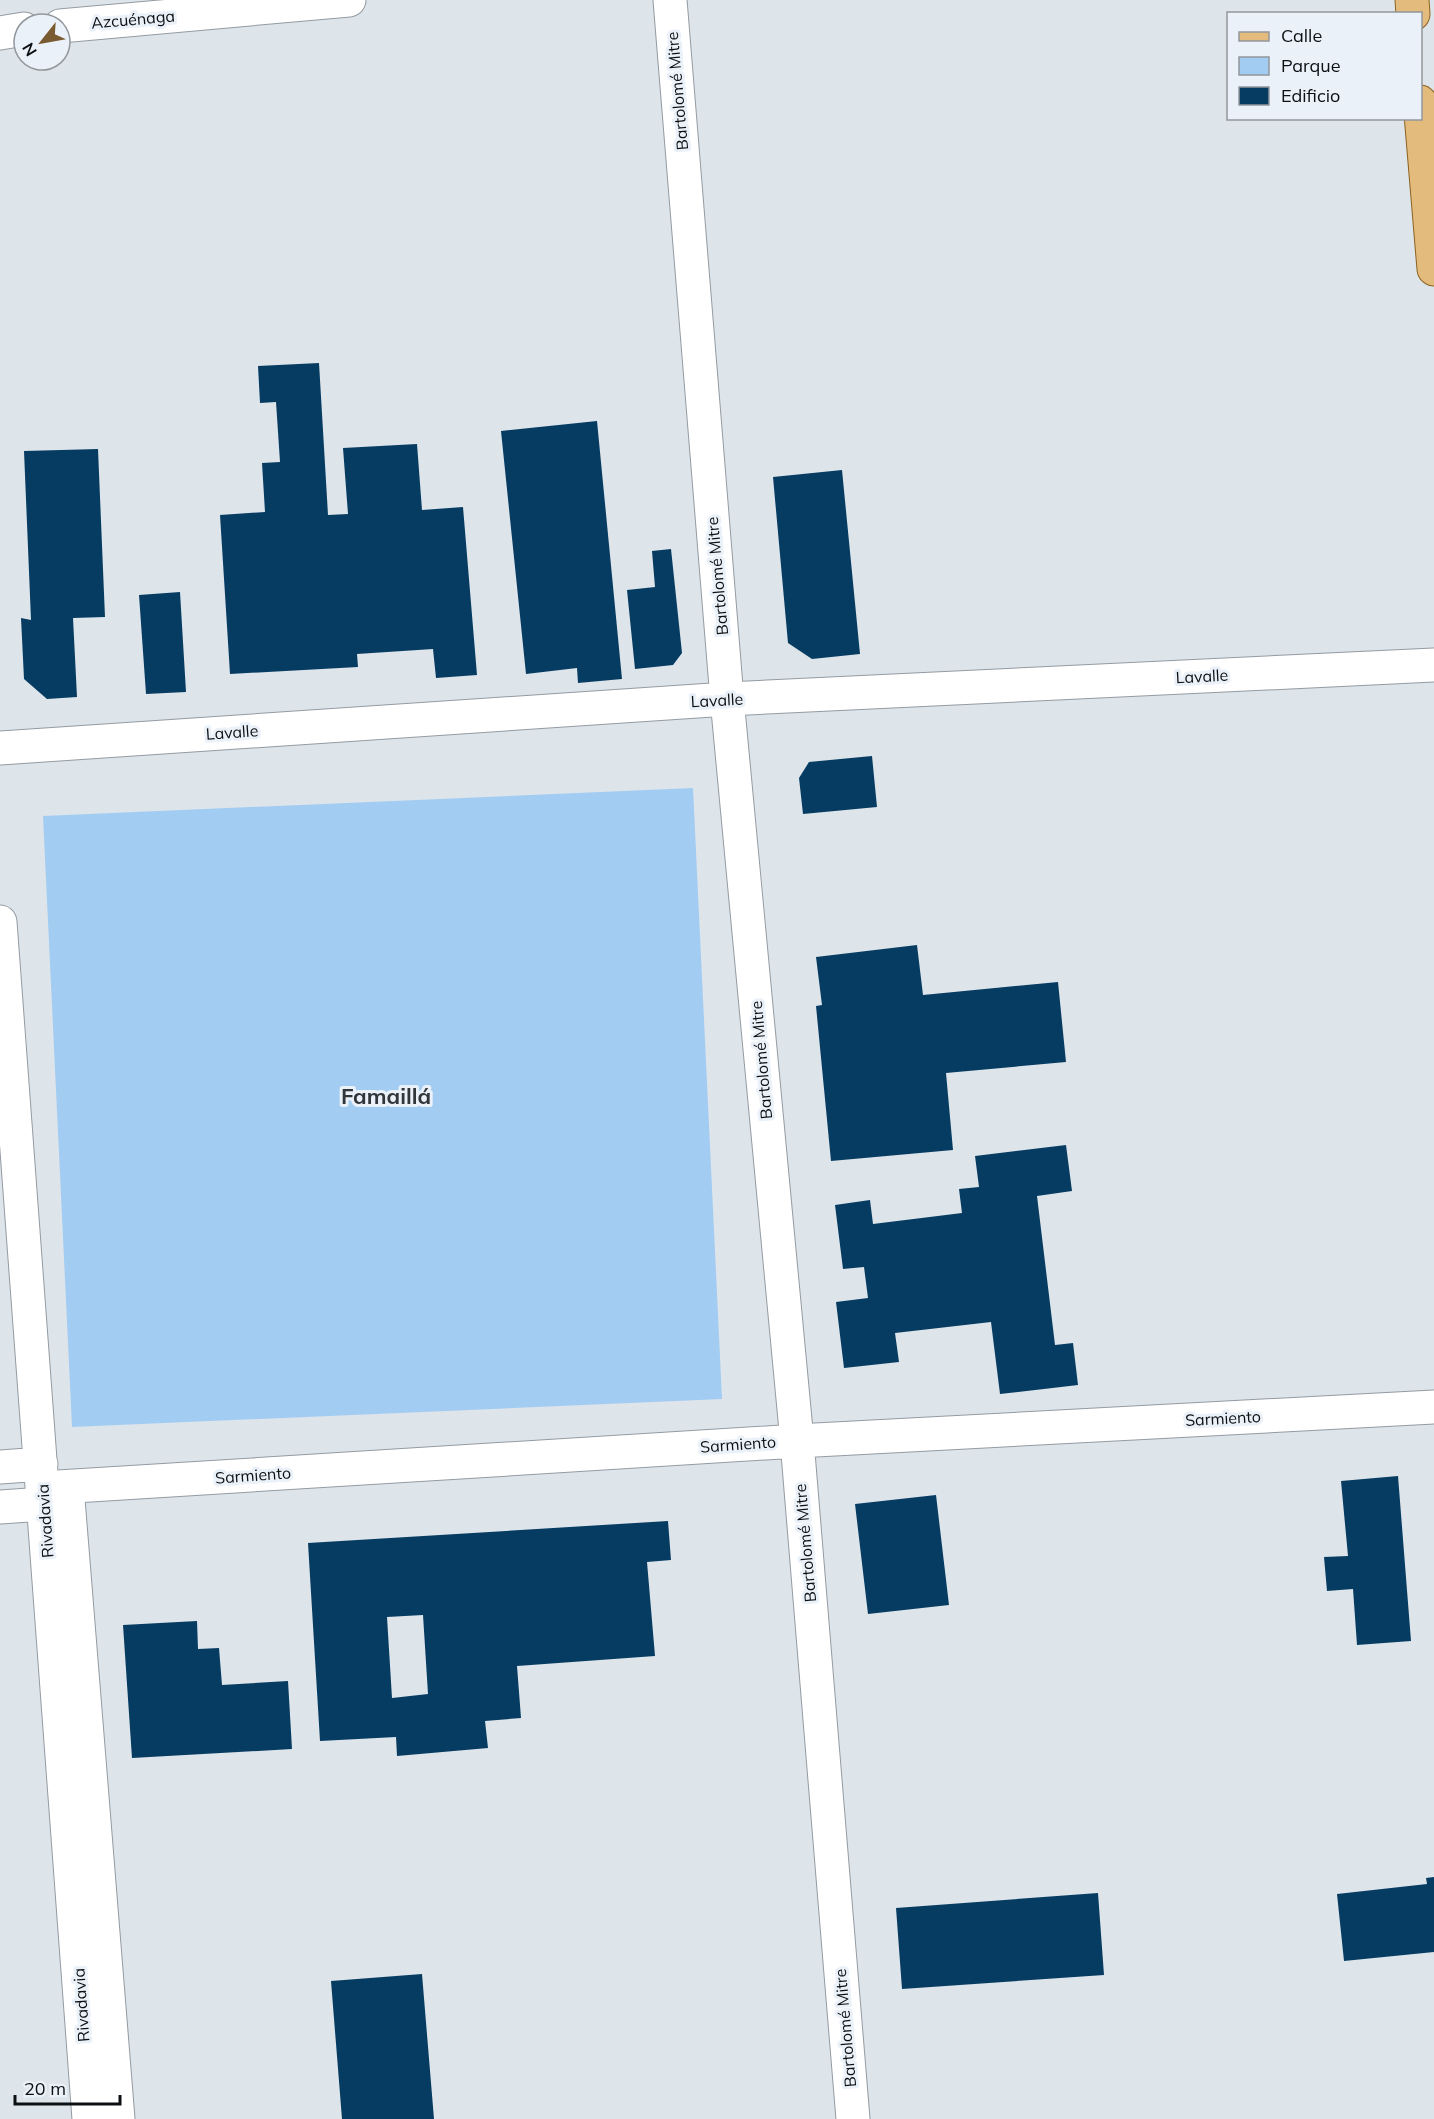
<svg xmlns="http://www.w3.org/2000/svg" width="1434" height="2119" font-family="Mulish,sans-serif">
  <rect width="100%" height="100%" fill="#dde4ea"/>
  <path fill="#a3ccf3" d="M 693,788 L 722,1399 L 72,1427 L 43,816 Z"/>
  <path fill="#073c62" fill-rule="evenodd" d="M 319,363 L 328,515 L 348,514 L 343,448 L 417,444 L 422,510 L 463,507 L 477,675 L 436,678 L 433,649 L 357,654 L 358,667 L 230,674 L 220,515 L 265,512 L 262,463 L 280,462 L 276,402 L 260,403 L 258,366 Z
    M 597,421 L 622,679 L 578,683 L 577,668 L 526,674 L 501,431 Z
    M 98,449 L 105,617 L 73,618 L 77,697 L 47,699 L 24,679 L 21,618 L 31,620 L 24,451 Z
    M 842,470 L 860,654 L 812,659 L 788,643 L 773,477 Z
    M 671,549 L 682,653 L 673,665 L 635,669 L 627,590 L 655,587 L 652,551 Z
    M 180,592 L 186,692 L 146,694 L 139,595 Z
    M 872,756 L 877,807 L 803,814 L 799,778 L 809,762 Z
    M 917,945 L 923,995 L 1058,982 L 1066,1062 L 946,1073 L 953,1150 L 831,1161 L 816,1006 L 822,1005 L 816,957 Z
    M 1066,1145 L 1072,1191 L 1037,1196 L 1055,1345 L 1073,1343 L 1078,1385 L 1000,1394 L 991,1322 L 895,1333 L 899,1362 L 844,1368 L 836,1302 L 868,1298 L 864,1267 L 843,1269 L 835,1205 L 870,1200 L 873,1224 L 962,1213 L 959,1189 L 979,1187 L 975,1156 Z
    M 1398,1476 L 1411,1641 L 1357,1645 L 1353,1589 L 1327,1591 L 1324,1557 L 1348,1556 L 1341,1481 Z
    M 936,1495 L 949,1605 L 868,1614 L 855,1504 Z
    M 668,1521 L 671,1560 L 647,1562 L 655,1656 L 517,1666 L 521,1718 L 485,1721 L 488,1748 L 397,1756 L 396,1737 L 320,1741 L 308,1543 ZM 423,1615 L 428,1694 L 392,1698 L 387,1617 Z
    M 197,1621 L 198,1649 L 219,1648 L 222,1685 L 288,1681 L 292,1749 L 132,1758 L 123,1625 Z
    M 1434,1877 L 1434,1952 L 1344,1961 L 1337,1894 L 1427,1884 L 1426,1878 Z
    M 1098,1893 L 1104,1975 L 902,1989 L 896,1908 Z
    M 422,1974 L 434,2119 L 342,2119 L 331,1981 Z"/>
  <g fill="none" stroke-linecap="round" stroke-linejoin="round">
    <defs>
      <path id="minor" d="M 670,0 L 727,699 L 797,1441 L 853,2119
        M 60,26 L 349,0
        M 0,33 L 24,29
        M 0,748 L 727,699 L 1434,665
        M 0,922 L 89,2119
        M 0,1467 L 41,1464
        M 67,1487 L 118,2119
        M 42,1488 L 797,1441 L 1434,1407
        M 0,1507 L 43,1504"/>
      <path id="major" d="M 1412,0 L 1413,14
        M 1420,102 L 1434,269"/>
    </defs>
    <use href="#minor" stroke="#949ba1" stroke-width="35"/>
    <use href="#major" stroke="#8c621f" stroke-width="35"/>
    <use href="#minor" stroke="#fff" stroke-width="33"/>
    <use href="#major" stroke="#e3bb7d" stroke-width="33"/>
  </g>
  <g text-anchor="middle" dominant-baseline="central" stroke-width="6" stroke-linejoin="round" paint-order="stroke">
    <g font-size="16" fill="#0d1012" stroke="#eaf1f8">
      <text transform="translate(133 19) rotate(-5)">Azcuénaga</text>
      <text transform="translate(677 91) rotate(-95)">Bartolomé Mitre</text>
      <text transform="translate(717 576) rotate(-95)">Bartolomé Mitre</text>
      <text transform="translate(1202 676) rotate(-3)">Lavalle</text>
      <text transform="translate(717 700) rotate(-3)">Lavalle</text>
      <text transform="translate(232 732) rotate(-4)">Lavalle</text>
      <text transform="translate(761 1060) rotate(-95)">Bartolomé Mitre</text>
      <text transform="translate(1223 1418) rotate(-3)">Sarmiento</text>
      <text transform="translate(738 1444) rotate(-4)">Sarmiento</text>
      <text transform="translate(253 1475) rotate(-4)">Sarmiento</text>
      <text transform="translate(45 1521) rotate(-94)">Rivadavia</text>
      <text transform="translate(805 1543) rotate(-95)">Bartolomé Mitre</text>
      <text transform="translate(81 2005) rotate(-94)">Rivadavia</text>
      <text transform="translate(845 2028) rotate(-95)">Bartolomé Mitre</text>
    </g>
    <g font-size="22" font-weight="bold" fill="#31363b" stroke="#eaf1f8">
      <text x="386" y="1096">Famaillá</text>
    </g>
  </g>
  <rect x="1227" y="12" width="195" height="108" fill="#eaf1f8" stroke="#92979c" stroke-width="1.5"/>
  <rect x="1239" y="32" width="30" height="9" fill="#e3bb7d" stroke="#92979c" stroke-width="1.5"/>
  <text x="1281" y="42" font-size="18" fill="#0d1012">Calle</text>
  <rect x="1239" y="57" width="30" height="18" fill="#a3ccf3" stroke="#92979c" stroke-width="1.5"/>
  <text x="1281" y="72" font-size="18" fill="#0d1012">Parque</text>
  <rect x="1239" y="87" width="30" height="18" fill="#073c62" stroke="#92979c" stroke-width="1.5"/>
  <text x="1281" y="102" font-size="18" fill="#0d1012">Edificio</text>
  <g transform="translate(42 42) rotate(239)"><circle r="28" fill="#eaf1f8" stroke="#92979c" stroke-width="1.5"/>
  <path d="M0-4.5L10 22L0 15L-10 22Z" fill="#7a5a30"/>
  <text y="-9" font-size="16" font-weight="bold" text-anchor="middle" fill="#0d1012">N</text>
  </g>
  <path d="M15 2095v9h105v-9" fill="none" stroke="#0d1012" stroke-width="3"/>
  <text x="24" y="2095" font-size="18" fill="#0d1012" stroke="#eaf1f8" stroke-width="4.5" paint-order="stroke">20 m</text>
</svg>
